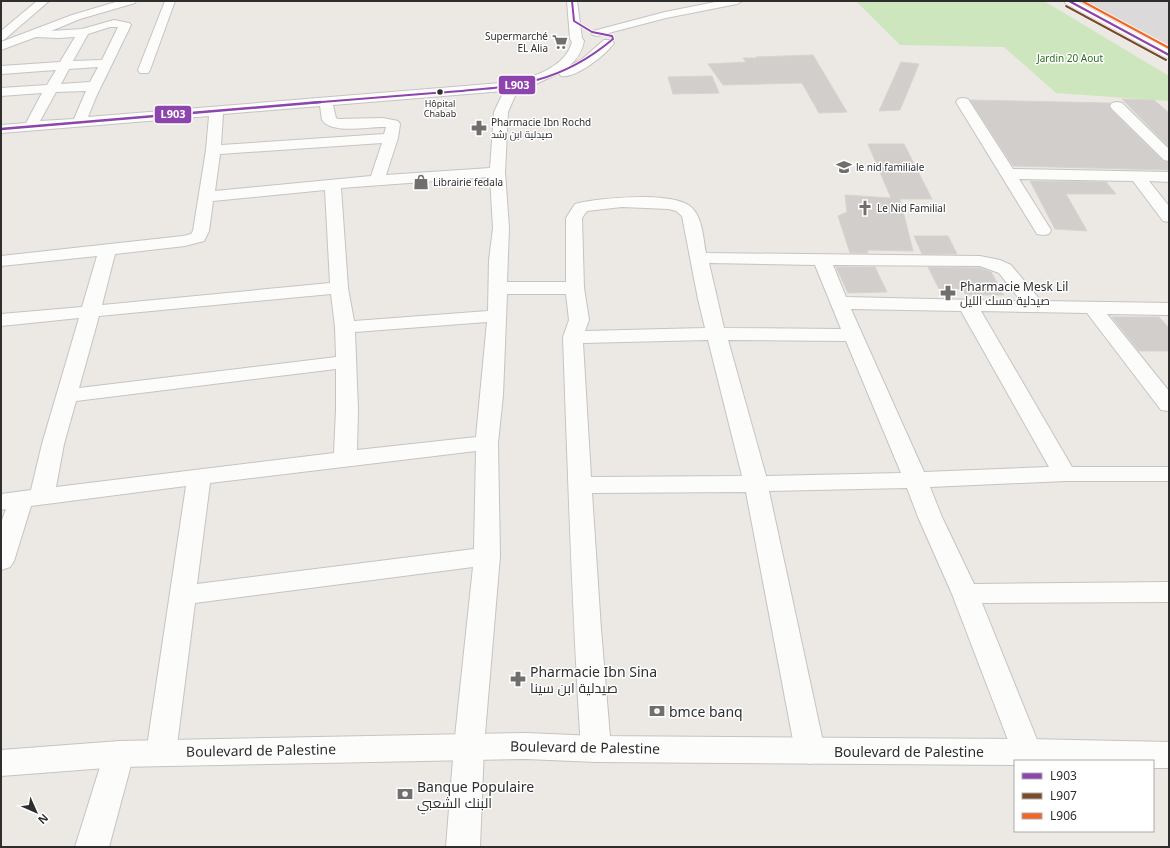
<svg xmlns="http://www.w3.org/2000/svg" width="1170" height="848" font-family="'Noto Sans',Cairo,sans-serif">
  <rect width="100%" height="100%" fill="#ece8e4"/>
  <path fill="#dcd9db" d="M 1085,1 L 1169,1 L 1169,45 Z"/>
  <path fill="#cee6be" d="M 856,1 L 1044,1 L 1169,76 L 1169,101 L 1056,93 L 1004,47 L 900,45 Z"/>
  <path fill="#d1cecb" stroke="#d7d4d0" d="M 813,55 L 847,112 L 819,113 L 802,83 L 723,85 L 708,64 L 746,62 L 743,58 L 757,58 L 756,57 Z
    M 901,62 L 919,64 L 900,110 L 879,111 Z
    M 712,76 L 719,93 L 673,94 L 668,77 Z
    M 1122,99 L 1154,100 L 1169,113 L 1169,147 Z
    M 970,100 L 1110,103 L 1109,107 L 1111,110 L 1163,161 L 1169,162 L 1169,170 L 1013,166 Z
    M 868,144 L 904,144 L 932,199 L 900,199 L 913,251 L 867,250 L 868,253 L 850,253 L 838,216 L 847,212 L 845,195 L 891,198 Z
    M 1030,181 L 1106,182 L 1116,194 L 1066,194 L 1087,231 L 1055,229 Z
    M 914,236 L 948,236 L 957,254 L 922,254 Z
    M 836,267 L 875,267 L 887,292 L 848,293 Z
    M 928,267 L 980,268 L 991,272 L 1004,295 L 966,295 L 962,289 L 939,289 Z
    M 1112,317 L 1159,317 L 1169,328 L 1169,351 L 1139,351 Z"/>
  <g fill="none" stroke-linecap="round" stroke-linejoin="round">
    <defs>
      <path id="minor" d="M 37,1 L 49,1 L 5,39 L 1,41 L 1,31 Z
        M 119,1 L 136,1 L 135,3 L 80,19 L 51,31 L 82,29 L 114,20 L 129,23 L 131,25 L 96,97 L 88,117 L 513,82 C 535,77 566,66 572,42 L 570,39 L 567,1 L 577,1 L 582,38 L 584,41 C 582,52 577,59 569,66 L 581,60 L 604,40 L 612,40 L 614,43 C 606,55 575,79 561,76 L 559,73 L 536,84 L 518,89 L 508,112 L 505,172 L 509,228 L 507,282 L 566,282 L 566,218 L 575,204 C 598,198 677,190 693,209 C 703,220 703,239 706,253 L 980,256 L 1000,260 L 1011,265 L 1041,301 L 1169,303 L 1169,315 L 1107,314 L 1169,391 L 1169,411 L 1161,410 L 1087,313 L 981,311 L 1072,467 L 1169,467 L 1169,481 L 1065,481 L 930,487 L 942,517 L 974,584 L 1169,582 L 1169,602 L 982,603 L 1042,752 L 1038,761 L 1016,761 L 952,594 L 918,517 L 907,488 L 769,491 L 825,751 L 821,760 L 810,764 L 799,760 L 795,751 L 746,492 L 592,493 L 601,629 L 611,749 L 607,758 L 596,762 L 585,758 L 581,749 C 572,611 568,475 563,337 L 569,320 L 566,294 L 507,294 L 503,395 L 498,443 L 500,556 L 484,746 L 480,847 L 446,847 L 454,746 L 473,567 L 195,603 L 176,753 L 172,762 L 161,766 L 150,762 L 146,753 L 186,486 L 31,506 L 14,561 L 10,567 L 1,570 L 1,523 L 6,509 L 1,510 L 1,494 L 31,490 L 42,444 L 79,318 L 1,326 L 1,314 L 82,307 L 97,256 L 1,266 L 1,256 L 183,236 L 191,234 L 193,231 L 206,150 L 209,116 L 1,133 L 1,125 L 26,123 L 42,93 L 1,96 L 1,88 L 47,85 L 56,70 L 1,74 L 1,66 L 60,62 L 75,37 L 58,38 L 36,37 L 1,50 L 1,42 L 72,15 ZM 110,27 L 118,27 L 102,60 L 73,61 L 88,34 ZM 98,67 L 90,82 L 61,84 L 69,69 ZM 86,91 L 74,119 L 40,121 L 56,92 ZM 504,91 L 494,112 L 490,168 L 386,175 L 398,138 L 400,124 L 398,121 L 383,118 L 338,119 L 336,118 L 333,105 ZM 320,106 L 322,120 C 332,135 370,126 386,127 L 384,134 L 221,145 L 223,114 ZM 382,143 L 371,176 L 215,191 L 220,154 ZM 490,177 L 493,228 L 489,260 L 488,311 L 354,321 L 348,288 L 341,188 ZM 325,190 L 330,283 L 102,305 L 115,254 L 185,246 L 204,241 L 209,231 L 213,201 ZM 622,207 L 669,209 L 676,211 L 682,216 L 698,299 L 705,328 L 585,331 L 589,320 L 584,288 L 582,218 L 587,211 ZM 709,263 L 815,265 L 841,329 L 724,328 ZM 833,265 L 980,266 L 999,273 L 1021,301 L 846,297 ZM 331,294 L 335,327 L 336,357 L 79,388 L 99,316 ZM 851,309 L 961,311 L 1049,467 L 924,472 ZM 487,322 L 476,437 L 357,450 L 358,410 L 355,332 ZM 708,340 L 742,476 L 591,477 L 583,343 ZM 728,340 L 846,341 L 901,473 L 766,476 ZM 336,369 L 336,410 L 334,453 L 56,487 L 64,444 L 76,401 ZM 476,451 L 474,549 L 197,584 L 210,483 Z
        M 165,1 L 175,1 L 150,70 L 148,73 L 140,73 L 138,70 Z
        M 720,1 L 742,1 L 737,4 L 666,18 L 597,36 L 593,35 L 591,33 L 593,31 L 665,12 Z
        M 963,98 L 968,99 L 1013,169 L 1169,172 L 1169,182 L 1149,181 L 1169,206 L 1169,222 L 1163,221 L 1133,181 L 1019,179 L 1051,230 L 1049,234 L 1043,235 L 1037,234 L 956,102 L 958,99 Z
        M 1117,102 L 1122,103 L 1169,149 L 1169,161 L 1164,160 L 1112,109 L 1110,106 L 1112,103 Z
        M 119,741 L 130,745 L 134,754 L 109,847 L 75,847 L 104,754 L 108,745 Z"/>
      <path id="tertiary" d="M 1064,1 L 1077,1 L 1169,50 L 1169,59 L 1065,3 Z
        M 526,733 L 596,736 L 1027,739 L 1169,742 L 1169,768 L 1153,768 L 1153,761 L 1015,761 L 1015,765 L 596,762 L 526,759 L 119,767 L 1,776 L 1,750 L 119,741 Z"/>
    </defs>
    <use href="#minor" stroke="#c5c4c5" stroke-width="2"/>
    <use href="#tertiary" stroke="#c5c4c5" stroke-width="2"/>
    <use href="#minor" fill="#fcfcfb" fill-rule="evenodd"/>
    <use href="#tertiary" fill="#fcfcfb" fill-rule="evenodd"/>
    <defs>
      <path id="bus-1-far1" d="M 1069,1 L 1169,55
        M 309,103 C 351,100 392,96 434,93 C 505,87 555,88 613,39 L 612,36 L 592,32 L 574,21 L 572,1"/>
      <path id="bus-1" d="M 1,129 L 321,102"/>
      <path id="bus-2" d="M 1066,6 L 1166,60"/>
      <path id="bus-3" d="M 1082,1 L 1169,48"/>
    </defs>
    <use href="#bus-1-far1" stroke="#fff" stroke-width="3.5"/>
    <use href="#bus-1" stroke="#fff" stroke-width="4.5"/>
    <use href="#bus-2" stroke="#fff" stroke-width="3.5"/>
    <use href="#bus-3" stroke="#fff" stroke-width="3.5"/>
    <use href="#bus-1-far1" stroke="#8e44ad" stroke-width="2"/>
    <use href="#bus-1" stroke="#8e44ad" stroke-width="2.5"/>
    <use href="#bus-2" stroke="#7a4b2a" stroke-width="2"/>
    <use href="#bus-3" stroke="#f26522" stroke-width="2"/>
  </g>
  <defs>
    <symbol id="supermarket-bare" viewBox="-9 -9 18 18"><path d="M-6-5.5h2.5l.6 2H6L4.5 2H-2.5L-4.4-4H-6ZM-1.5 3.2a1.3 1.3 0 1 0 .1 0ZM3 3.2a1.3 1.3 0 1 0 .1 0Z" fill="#706f6e" stroke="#fff" stroke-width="2.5" paint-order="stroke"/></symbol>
    <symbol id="pharmacy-bare" viewBox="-9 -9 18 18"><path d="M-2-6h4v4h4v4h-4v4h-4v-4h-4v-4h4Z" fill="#706f6e" stroke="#fff" stroke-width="2.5" paint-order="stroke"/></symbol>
    <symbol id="school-bare" viewBox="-9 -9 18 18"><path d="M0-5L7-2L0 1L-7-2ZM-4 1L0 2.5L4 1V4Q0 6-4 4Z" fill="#706f6e" stroke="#fff" stroke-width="2.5" paint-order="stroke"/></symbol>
    <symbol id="shop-bare" viewBox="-9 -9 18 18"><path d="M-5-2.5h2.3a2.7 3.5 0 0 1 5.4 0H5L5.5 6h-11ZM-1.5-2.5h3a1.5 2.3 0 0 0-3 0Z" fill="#706f6e" stroke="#fff" stroke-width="2.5" paint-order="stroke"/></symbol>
    <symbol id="church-bare" viewBox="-9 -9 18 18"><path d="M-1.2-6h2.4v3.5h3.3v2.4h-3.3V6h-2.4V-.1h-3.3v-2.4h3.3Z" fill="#706f6e" stroke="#fff" stroke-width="2.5" paint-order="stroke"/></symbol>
    <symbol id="bank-bare" viewBox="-9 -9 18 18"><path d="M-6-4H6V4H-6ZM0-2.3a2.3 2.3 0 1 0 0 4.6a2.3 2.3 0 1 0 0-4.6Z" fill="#706f6e" stroke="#fff" stroke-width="2.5" paint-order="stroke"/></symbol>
  </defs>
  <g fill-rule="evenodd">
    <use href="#supermarket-bare" x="549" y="31" width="22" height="22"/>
    <use href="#pharmacy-bare" x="468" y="117" width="22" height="22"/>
    <use href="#school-bare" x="833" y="156" width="22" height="22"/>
    <use href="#shop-bare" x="410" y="171" width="22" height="22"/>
    <use href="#church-bare" x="854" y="197" width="22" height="22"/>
    <use href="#pharmacy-bare" x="937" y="282" width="22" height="22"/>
    <use href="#pharmacy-bare" x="507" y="668" width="22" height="22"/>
    <use href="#bank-bare" x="646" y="700" width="22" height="22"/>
    <use href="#bank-bare" x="394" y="783" width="22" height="22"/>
  </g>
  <circle fill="#2e2e2e" stroke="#fff" stroke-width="1.5" cx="440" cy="92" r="3.5"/>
  <g text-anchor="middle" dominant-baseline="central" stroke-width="3" stroke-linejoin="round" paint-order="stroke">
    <g font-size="9" fill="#2e2e2e" stroke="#fff">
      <text x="440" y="103">Hôpital<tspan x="440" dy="10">Chabab</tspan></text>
    </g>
    <g font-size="10" fill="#2e2e2e" stroke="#fff" text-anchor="start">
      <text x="548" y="36" text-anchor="end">Supermarché<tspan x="548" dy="12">EL Alia</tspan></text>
      <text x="491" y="122">Pharmacie Ibn Rochd<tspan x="491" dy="12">صيدلية ابن رشد</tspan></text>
      <text x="856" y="167">le nid familiale</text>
      <text x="433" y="182">Librairie fedala</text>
      <text x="877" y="208">Le Nid Familial</text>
    </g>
    <g font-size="10" fill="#2c6e1b" stroke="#fff">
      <text x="1070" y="58">Jardin 20 Aout</text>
    </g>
    <g font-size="12" fill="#2e2e2e" stroke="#fff" text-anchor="start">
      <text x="960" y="286">Pharmacie Mesk Lil<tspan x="960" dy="14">صيدلية مسك الليل</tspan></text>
    </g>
    <g font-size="14" fill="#2e2e2e" stroke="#fff" text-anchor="start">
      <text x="530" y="671">Pharmacie Ibn Sina<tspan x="530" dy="16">صيدلية ابن سينا</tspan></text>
      <text x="669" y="711">bmce banq</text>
      <text x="417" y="786">Banque Populaire<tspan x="417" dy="16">البنك الشعبي</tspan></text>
    </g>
    <g font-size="14" fill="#2e2e2e" stroke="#fff">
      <text transform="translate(585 747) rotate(1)">Boulevard de Palestine</text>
      <text transform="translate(261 750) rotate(-1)">Boulevard de Palestine</text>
      <text x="909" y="751">Boulevard de Palestine</text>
    </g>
  </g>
  <g stroke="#fff" stroke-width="1.5">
    <rect x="498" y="75" width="38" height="20" rx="4" fill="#8e44ad"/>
    <rect x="154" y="105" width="38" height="19" rx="4" fill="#8e44ad"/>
  </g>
  <g font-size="11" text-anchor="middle" font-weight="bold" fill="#fff">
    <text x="517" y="89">L903</text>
    <text x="173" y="118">L903</text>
  </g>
  <rect width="1170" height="848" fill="none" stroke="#2e2e2e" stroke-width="4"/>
  <rect x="1014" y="760" width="140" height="72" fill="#ffffff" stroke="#ababab"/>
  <rect x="1022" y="773" width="20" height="6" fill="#8e44ad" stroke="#ababab"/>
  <text x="1050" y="780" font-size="12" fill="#2e2e2e">L903</text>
  <rect x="1022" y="793" width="20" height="6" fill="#7a4b2a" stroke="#ababab"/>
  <text x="1050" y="800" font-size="12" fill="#2e2e2e">L907</text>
  <rect x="1022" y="813" width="20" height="6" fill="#f26522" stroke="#ababab"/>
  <text x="1050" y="820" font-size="12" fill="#2e2e2e">L906</text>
  <g transform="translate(36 812) rotate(135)" stroke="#ffffff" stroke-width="3" paint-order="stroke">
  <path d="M0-3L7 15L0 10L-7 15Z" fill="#2e2e2e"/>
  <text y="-6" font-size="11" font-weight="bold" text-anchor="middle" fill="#2e2e2e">N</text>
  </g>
</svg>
